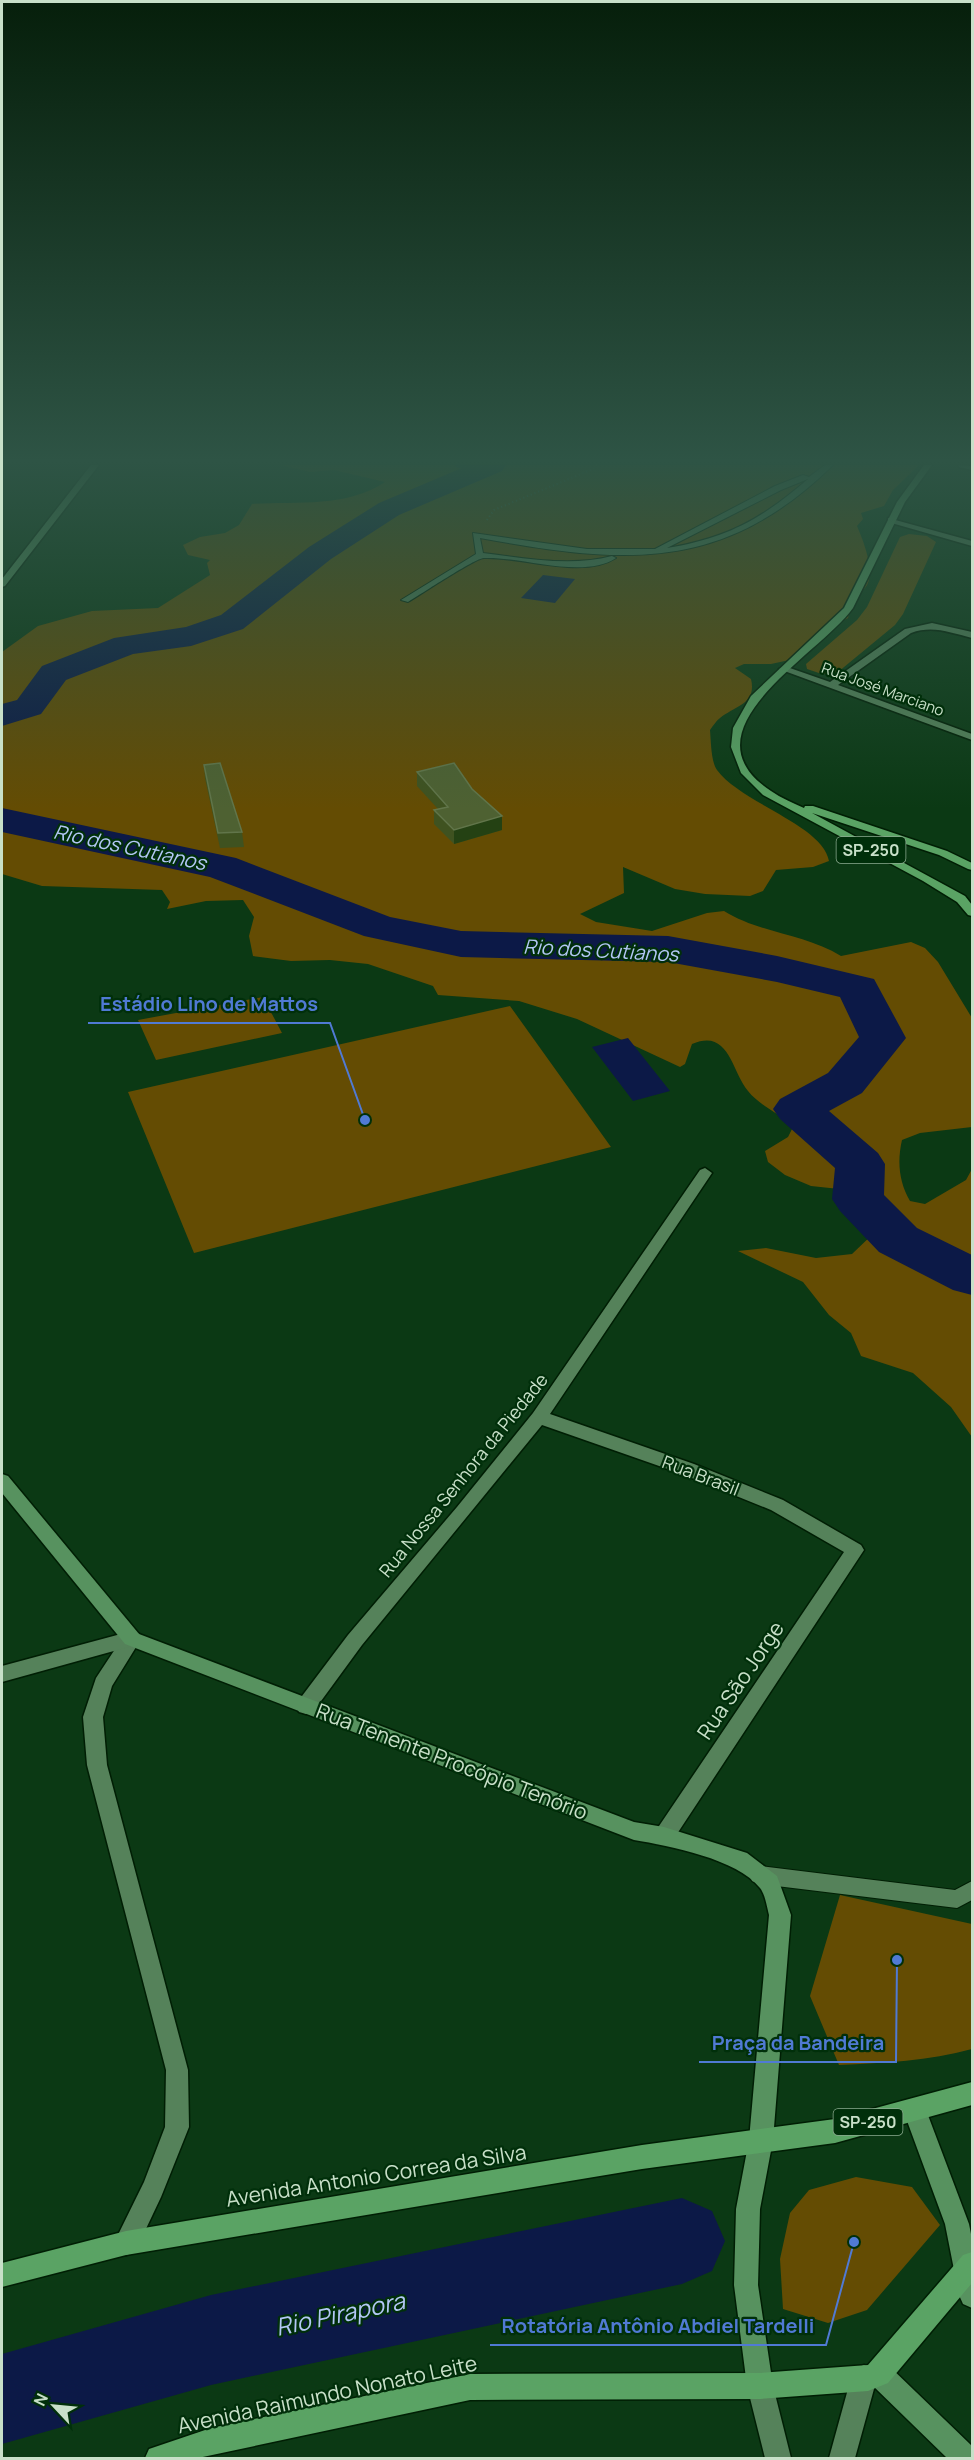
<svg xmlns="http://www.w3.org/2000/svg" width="974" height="2460" font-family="Manrope,sans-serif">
  <rect width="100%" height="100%" fill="#0b3914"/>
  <path fill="#644c03" d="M 280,465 L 919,465 L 893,490 L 884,506 L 861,513 L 863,519 L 857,526 C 863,540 877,574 865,588 C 862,591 857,594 853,597 L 848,618 L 821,632 L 794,659 L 771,664 L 744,664 L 735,668 L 751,679 C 757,704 735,706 720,718 C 716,721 713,726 710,730 C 711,741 711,762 717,770 C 741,803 823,825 829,861 L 813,867 L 776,870 L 763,891 L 750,896 L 705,894 L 675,889 L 623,867 L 624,893 L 580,914 L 596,922 L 652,931 L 707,913 L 724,911 C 759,933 805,934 841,956 L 911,942 L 925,948 L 938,962 L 972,1018 L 972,1127 L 920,1133 L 902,1140 C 897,1162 899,1182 910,1201 L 925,1204 L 966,1180 L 972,1169 L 972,1437 L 951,1407 L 913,1373 L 861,1356 L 851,1333 L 829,1315 L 803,1282 L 738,1251 L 766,1248 L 816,1258 L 852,1254 L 875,1232 L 872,1206 L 858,1191 L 811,1186 L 785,1175 L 768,1162 L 765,1151 L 788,1137 L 794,1125 C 780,1115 759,1105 748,1091 C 731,1070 729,1028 692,1044 L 685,1064 L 680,1067 L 577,1019 L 519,1001 L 438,995 L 433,986 L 368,964 L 330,960 L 291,961 L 253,956 L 249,936 L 254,917 L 243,900 L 206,901 L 167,909 L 170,902 L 162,890 L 42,886 L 2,874 L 2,652 L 38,626 L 92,611 L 158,608 L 210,575 L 207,563 L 210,560 L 188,555 L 183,545 L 200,537 L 225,533 L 239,525 L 252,504 C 297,501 346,508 385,482 L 334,470 L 310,472 Z
    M 909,534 L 927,536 L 936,542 L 903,614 L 895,625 L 838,672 L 822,674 L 807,669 L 806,664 L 857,620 L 867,607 L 900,537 Z
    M 263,997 L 282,1033 L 156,1060 L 138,1020 Z
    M 510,1006 L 611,1147 L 194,1253 L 128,1092 Z
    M 840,1895 L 972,1924 L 972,2049 C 929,2061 884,2063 839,2065 L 810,1996 Z
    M 856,2177 L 912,2187 L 940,2225 L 867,2310 L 828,2323 L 783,2309 L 780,2259 L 790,2213 L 809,2190 Z"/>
  <path fill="#0c1947" d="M 543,575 L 575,579 L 555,603 L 521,598 Z
    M 628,1038 L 670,1091 L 633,1101 L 592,1047 Z"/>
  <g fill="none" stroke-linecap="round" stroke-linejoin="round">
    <path stroke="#0c1947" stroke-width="5" d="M 458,465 L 479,470"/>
    <path fill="#0c1947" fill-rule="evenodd" d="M 469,465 L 506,465 L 502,471 L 399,515 L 331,559 L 243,629 L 191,646 L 133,654 L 66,680 L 41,714 L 2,726 L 2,704 L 17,700 L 42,666 L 114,638 L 186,627 L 221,615 L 309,547 L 379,503 Z
      M 2,808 L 236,858 L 390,917 L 461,931 L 668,936 L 777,956 L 874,979 L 906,1038 L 862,1093 L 829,1111 L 878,1153 L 885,1164 L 884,1195 L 917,1228 L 972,1255 L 972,1295 L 953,1290 L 879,1252 L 840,1211 L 832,1199 L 835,1168 L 780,1119 L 773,1109 L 780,1099 L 828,1073 L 859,1037 L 840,997 L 777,982 L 668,962 L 461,957 L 364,936 L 210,877 L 2,832 Z
      M 682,2198 L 712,2211 L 725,2241 L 712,2271 L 682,2284 L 211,2385 L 2,2444 L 2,2354 L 211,2295 Z"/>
    <defs>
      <path id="service" d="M 825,465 L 833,465 C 722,574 623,564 480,538 L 483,553 C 526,558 570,567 612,556 L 616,558 C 583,580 520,556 484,558 C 475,558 420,595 408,602 L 401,600 L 476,554 L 473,533 L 587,549 L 655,549 L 775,486 L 803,475 L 809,477 ZM 808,479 C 762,519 727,538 667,548 L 781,490 Z
        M 759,1866 L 955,1890 L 972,1881 L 972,1900 L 957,1908 L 759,1884 L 752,1881 L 750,1875 L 752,1869 Z"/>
      <path id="minor" d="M 958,465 L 972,466 L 972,470 L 959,467 Z
        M 888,518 L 972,541 L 972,546 L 888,522 Z
        M 932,623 L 972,632 L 972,638 C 951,633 933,625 911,633 L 838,685 L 972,734 L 972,740 L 779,669 L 787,667 L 830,682 L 905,629 Z
        M 705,1168 L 712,1173 L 550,1414 L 694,1464 L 783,1500 L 861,1545 L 864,1550 L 671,1843 L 664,1845 L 657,1843 L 654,1836 L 657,1829 L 844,1552 L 771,1510 L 682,1474 L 542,1425 L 362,1645 L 313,1712 L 306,1714 L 299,1712 L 296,1706 L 299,1700 L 348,1635 L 457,1507 L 533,1413 L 700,1170 Z
        M 132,1631 L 139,1634 L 141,1639 L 112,1686 L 103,1717 L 107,1765 L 188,2070 L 189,2127 L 161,2197 L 135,2252 L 126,2255 L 117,2252 L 114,2243 L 144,2182 L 165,2127 L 166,2070 L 87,1765 L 83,1717 L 96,1678 L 125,1634 Z
        M 864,2365 L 873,2369 L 877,2378 L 855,2458 L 829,2458 L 851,2378 L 855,2369 Z
        M 760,2373 L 769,2377 L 773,2386 L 791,2458 L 765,2458 L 747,2386 L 751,2377 Z"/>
      <path id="tertiary" d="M 132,1631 L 139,1634 L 141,1639 L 139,1644 L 2,1682 L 2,1666 Z"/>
      <path id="secondary" d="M 91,465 L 99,465 L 5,586 L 2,587 L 2,579 Z
        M 2,1474 L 8,1476 L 139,1634 L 634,1822 L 664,1827 L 747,1853 L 777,1876 L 791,1915 L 773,2140 L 760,2209 L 758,2285 L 773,2386 L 769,2395 L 760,2399 L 751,2395 L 747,2386 L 734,2285 L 736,2209 L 749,2140 L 769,1915 C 767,1907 765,1894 760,1888 C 737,1859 670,1846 634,1840 L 125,1644 L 2,1493 Z
        M 915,2098 L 923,2102 L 969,2224 L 972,2239 L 972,2308 L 963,2304 L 959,2295 L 945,2224 L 903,2110 L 907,2102 Z
        M 879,2361 L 888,2365 L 972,2446 L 972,2458 L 947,2458 L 870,2383 L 866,2374 L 870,2365 Z"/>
      <path id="primary" d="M 924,465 L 932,465 L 905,502 L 853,608 C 821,654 678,730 771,791 C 781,798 793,803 804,808 L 805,806 L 813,806 L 947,851 L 972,863 L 972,870 L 968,869 L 939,855 L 812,813 L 965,896 L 972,905 L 972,916 L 968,915 L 957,902 L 923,881 L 763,795 L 741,773 L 731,747 L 733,728 L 751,696 L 844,608 L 897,502 Z
        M 972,2082 L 972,2105 L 835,2143 L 642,2169 L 126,2255 L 2,2287 L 2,2263 L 126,2231 L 642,2145 L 835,2119 Z
        M 972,2252 L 972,2283 L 888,2383 L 868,2391 L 760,2399 L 470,2400 L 198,2458 L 145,2458 L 149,2449 L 211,2428 L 470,2374 L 760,2373 L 868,2365 L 963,2255 Z"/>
    </defs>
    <use href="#service" stroke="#001e04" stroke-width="2"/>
    <use href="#minor" stroke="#001e04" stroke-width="3"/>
    <use href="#tertiary" stroke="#001e04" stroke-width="3"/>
    <use href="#secondary" stroke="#001e04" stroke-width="3"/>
    <use href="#primary" stroke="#001e04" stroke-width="3"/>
    <path stroke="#527858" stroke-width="2" stroke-dasharray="1 3" stroke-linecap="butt" d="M 487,520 L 494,510 L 593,469 L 597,465"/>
    <use href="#service" fill="#55825a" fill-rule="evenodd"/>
    <use href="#minor" fill="#55825a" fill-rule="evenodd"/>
    <use href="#tertiary" fill="#55825a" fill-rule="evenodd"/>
    <use href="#secondary" fill="#57925f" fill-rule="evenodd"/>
    <use href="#primary" fill="#5aa364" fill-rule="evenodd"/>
  </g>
  <path fill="#3f5220" d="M 204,765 L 242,832 L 244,847 L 220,848 L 205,778 Z
    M 417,772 L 472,789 L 502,816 L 502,830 L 454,844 L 434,824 L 434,810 L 438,809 L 417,786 Z"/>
  <path fill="#244113" d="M 502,816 L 502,830 L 454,844 L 454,830 Z"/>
  <path fill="#4e6132" stroke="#61754a" stroke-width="1.5" d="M 220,763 L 242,832 L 218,833 L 204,765 Z
    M 454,763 L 472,789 L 502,816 L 454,830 L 434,810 L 448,807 L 417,772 Z"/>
  <linearGradient id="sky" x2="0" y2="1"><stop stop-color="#061f0b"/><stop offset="0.57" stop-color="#2e5445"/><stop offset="1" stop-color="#2e5445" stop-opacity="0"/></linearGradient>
  <rect width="974" height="809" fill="url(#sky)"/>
  <g text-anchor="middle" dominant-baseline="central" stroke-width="4.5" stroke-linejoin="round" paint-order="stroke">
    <g font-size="15" fill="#c8e0c9" stroke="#002f0a">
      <text transform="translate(883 689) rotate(20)">Rua José Marciano</text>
    </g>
    <g fill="#002f0a" stroke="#8cab90" stroke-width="1.5">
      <rect x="836.5" y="837" width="69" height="26" rx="4.5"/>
      <rect x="833.5" y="2109" width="69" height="26" rx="4.5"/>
    </g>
    <g font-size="16" font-weight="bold" fill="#c8e0c9">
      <text x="871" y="850">SP-250</text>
      <text x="868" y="2122">SP-250</text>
    </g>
    <g font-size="18" fill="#c8e0c9" stroke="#002f0a">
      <text transform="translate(463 1475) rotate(-51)">Rua Nossa Senhora da Piedade</text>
      <text transform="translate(701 1475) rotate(21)">Rua Brasil</text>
    </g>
    <g font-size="20" font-style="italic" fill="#b3c7f6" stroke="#002f0a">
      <text transform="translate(130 847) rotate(12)">Rio dos Cutianos</text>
      <text transform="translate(601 950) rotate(3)">Rio dos Cutianos</text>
    </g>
    <g font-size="21" fill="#c8e0c9" stroke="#002f0a">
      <text transform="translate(740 1680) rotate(-56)">Rua São Jorge</text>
      <text transform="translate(452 1761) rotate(21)">Rua Tenente Procópio Tenório</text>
      <text transform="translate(376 2175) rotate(-9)">Avenida Antonio Correa da Silva</text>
      <text transform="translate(327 2394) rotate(-12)">Avenida Raimundo Nonato Leite</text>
    </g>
    <g font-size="24" font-style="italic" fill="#b3c7f6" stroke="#002f0a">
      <text transform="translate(340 2313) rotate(-12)">Rio Pirapora</text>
    </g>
  </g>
  <path fill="none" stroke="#507ad4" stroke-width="2" d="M365 1120L330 1023H88M897 1960L896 2062H699M854 2242L826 2345H490"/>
  <g fill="#507ad4" stroke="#002f0a" stroke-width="2">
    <circle cx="365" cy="1120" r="6"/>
    <circle cx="897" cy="1960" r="6"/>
    <circle cx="854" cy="2242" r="6"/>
  </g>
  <g font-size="20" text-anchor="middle" font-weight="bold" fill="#507ad4" stroke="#002f0a" stroke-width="4.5" stroke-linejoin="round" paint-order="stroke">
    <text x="209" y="1011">Estádio Lino de Mattos</text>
    <text x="798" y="2050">Praça da Bandeira</text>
    <text x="658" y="2333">Rotatória Antônio Abdiel Tardelli</text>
  </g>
  <rect width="974" height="2460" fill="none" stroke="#c8e0c9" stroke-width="6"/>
  <g transform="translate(54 2406) rotate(296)" stroke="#002f0a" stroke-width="4.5" paint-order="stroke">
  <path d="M0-4.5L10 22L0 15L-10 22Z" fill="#c8e0c9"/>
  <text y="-9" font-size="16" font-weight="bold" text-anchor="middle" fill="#c8e0c9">N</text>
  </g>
</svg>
